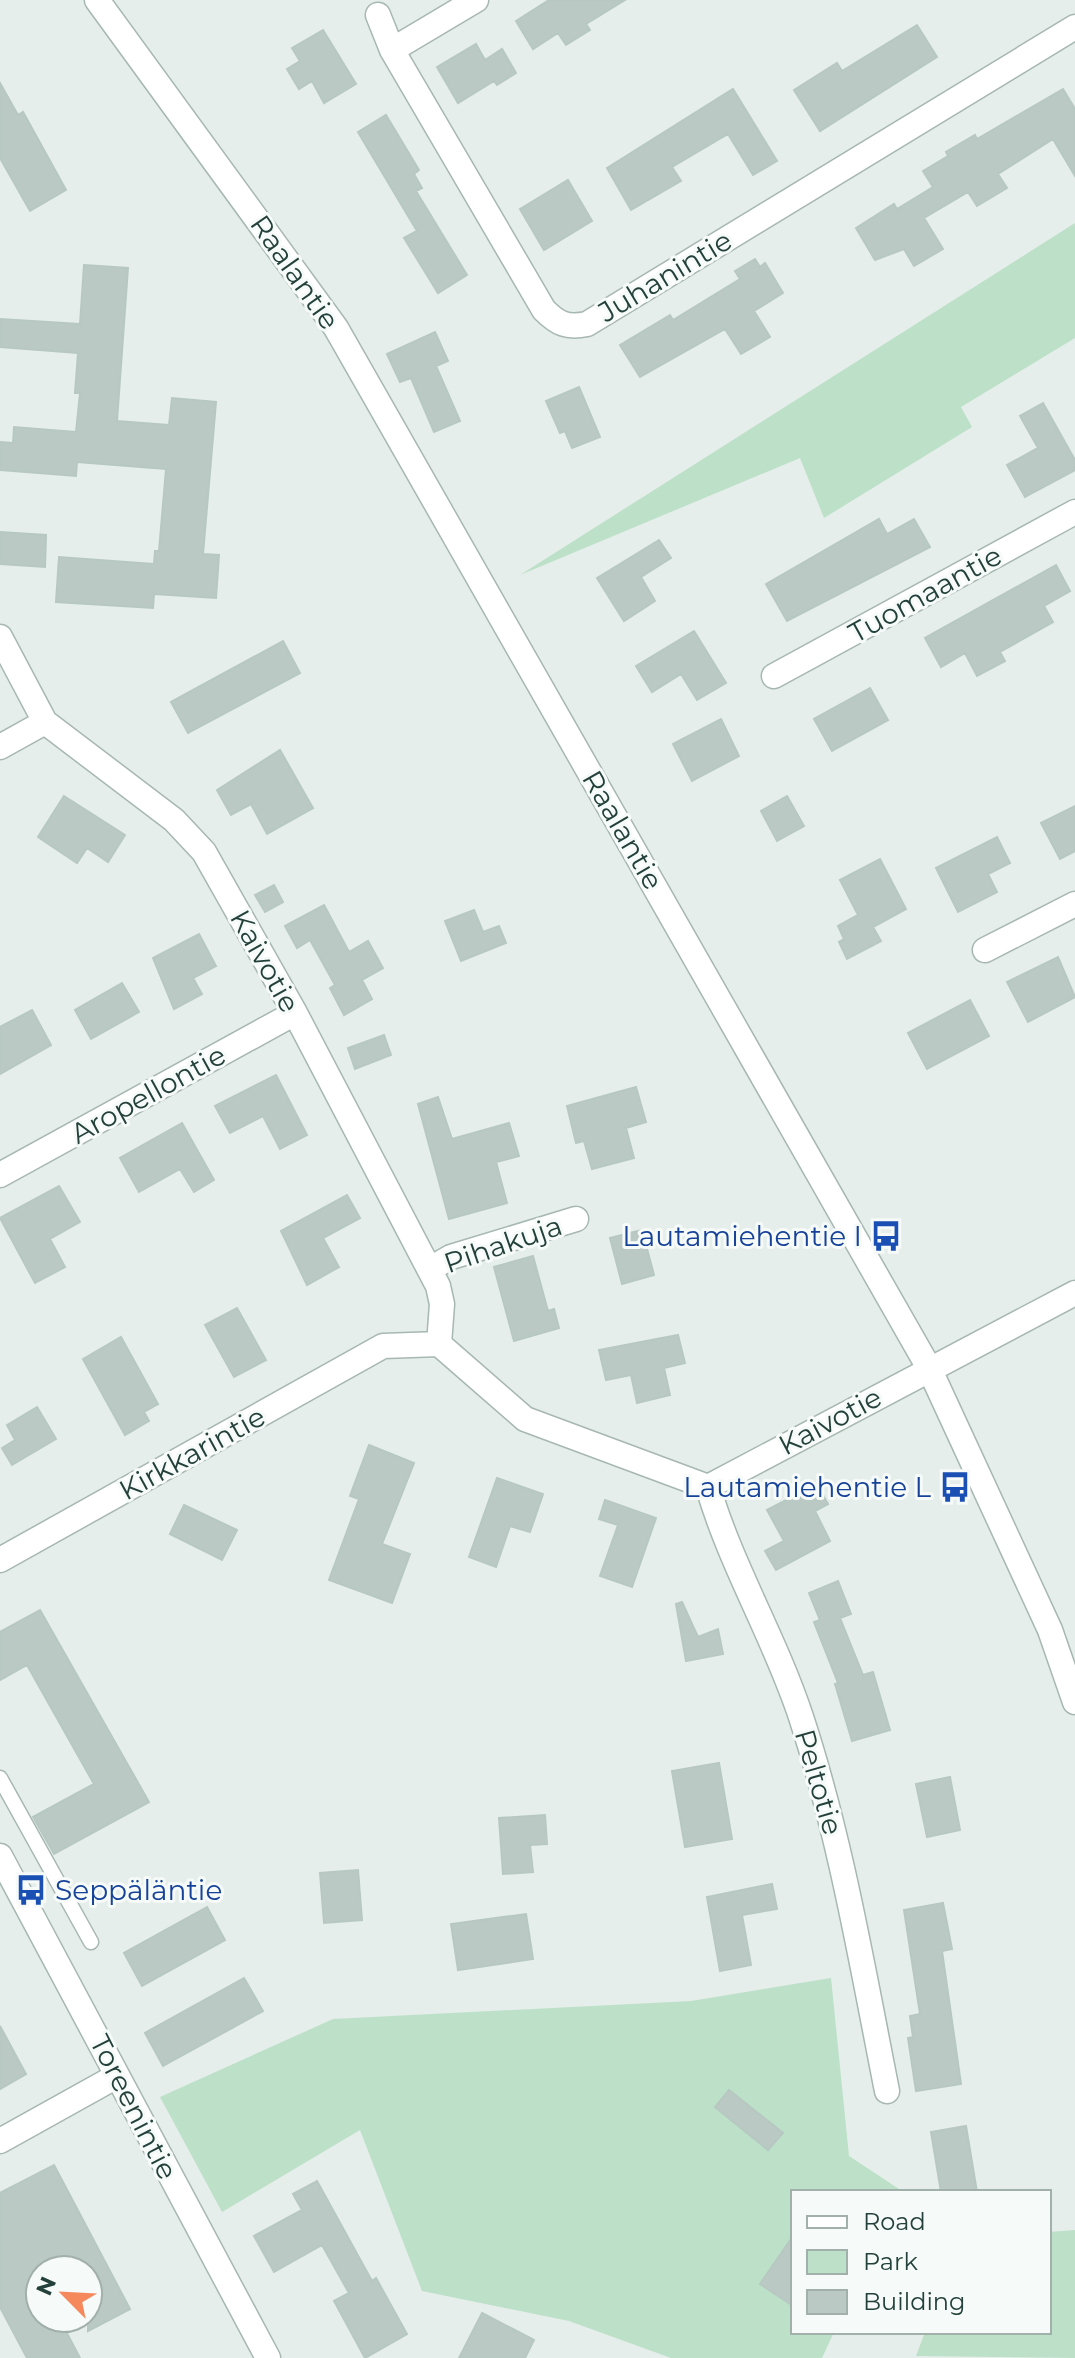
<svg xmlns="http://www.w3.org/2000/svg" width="1075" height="2358" font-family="Montserrat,sans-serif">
  <rect width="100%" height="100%" fill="#e5eeea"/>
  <path fill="#bde0c8" d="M 1075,223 L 1075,338 L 961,407 L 972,427 L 824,518 L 800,458 L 520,575 Z
    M 831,1978 L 849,2156 L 899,2189 L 897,2192 L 793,2192 L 793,2332 L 834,2332 L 822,2358 L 671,2358 L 569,2321 L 422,2291 L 360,2130 L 222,2212 L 160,2097 L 333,2019 L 691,2001 Z
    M 1075,2230 L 1075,2358 L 916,2356 L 925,2332 L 1049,2332 L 1049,2232 Z"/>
  <path fill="#bac9c4" stroke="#b7c8c2" stroke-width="2" d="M 549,0 L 625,0 L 586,24 L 590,30 L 566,45 L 558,33 L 533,49 L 516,21 Z
    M 917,25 L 937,57 L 820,131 L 794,90 L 837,63 L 842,71 Z
    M 323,30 L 356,84 L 324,103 L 312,81 L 299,89 L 287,69 L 300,61 L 292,48 Z
    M 476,44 L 485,60 L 502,49 L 516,73 L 497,85 L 494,81 L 458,103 L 437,67 Z
    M 0,83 L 18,115 L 23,112 L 66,190 L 30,211 L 0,158 Z
    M 733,89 L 777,161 L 753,175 L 728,134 L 672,167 L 681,181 L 631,210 L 607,168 Z
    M 1063,89 L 1075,109 L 1075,176 L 1053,139 L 998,174 L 1007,188 L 977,206 L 968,192 L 924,218 L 943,249 L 914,266 L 904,249 L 875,260 L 856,228 L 894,204 L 897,209 L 933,187 L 923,171 L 948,156 L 946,152 L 975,135 L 977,139 L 989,132 Z
    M 386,115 L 419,170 L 414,174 L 422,188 L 416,191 L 467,275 L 438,293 L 404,238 L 417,231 L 358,132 Z
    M 568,180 L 592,221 L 544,250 L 520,209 Z
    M 755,259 L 760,267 L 765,263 L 783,293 L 754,311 L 770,337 L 741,354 L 725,329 L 640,377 L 620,345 L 670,315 L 673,320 L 740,279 L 735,271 Z
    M 84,265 L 128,268 L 117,421 L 169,425 L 172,398 L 216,402 L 203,554 L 219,555 L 216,598 L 154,594 L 153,608 L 56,602 L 59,557 L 154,564 L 155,551 L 159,551 L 166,469 L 77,462 L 76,476 L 0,470 L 0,442 L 13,443 L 14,427 L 76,432 L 80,393 L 75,393 L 78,353 L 0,347 L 1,319 L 80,324 Z
    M 435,332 L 448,361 L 436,366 L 460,421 L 434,432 L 411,378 L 400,382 L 387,354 Z
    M 579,387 L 600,437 L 572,448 L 565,431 L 560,433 L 546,401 Z
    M 1043,403 L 1075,460 L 1075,470 L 1025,497 L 1007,465 L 1038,448 L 1020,416 Z
    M 879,519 L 887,534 L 914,519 L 930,547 L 787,621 L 766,584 Z
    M 0,532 L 46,535 L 45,567 L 0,564 Z
    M 659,540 L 671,558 L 641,577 L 655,601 L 624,621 L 597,578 Z
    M 1056,565 L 1070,591 L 1044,606 L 1053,622 L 1000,652 L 1005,661 L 977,676 L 965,653 L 941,667 L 925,638 Z
    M 694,631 L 726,683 L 697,700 L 681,674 L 652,692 L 636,666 Z
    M 283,641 L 300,673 L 188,733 L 171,702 Z
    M 870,688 L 888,720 L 832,751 L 814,719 Z
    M 721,719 L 739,756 L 692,781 L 673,744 Z
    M 280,750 L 313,808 L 267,834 L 251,804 L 231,815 L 217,790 Z
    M 64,796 L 125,835 L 108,862 L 87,848 L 77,863 L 38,837 Z
    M 787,796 L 804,826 L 777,841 L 761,811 Z
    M 1075,806 L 1075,851 L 1060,859 L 1041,823 Z
    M 997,837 L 1010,863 L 988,874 L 997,892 L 958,912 L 936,868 Z
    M 880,859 L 906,909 L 873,927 L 881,941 L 847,959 L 839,942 L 844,939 L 838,926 L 858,915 L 840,880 Z
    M 274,885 L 283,902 L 265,912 L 255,895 Z
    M 324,905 L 349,952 L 368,941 L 383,968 L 362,980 L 372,999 L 344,1015 L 330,988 L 335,985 L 310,940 L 297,948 L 285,926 Z
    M 474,910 L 483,932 L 499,926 L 506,943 L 461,961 L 445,921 Z
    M 199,934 L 216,966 L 193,978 L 202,994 L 174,1009 L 153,958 Z
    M 1058,957 L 1075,997 L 1028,1022 L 1007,982 Z
    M 122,983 L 139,1012 L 91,1039 L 75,1010 Z
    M 970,1000 L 989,1036 L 927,1069 L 908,1033 Z
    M 32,1010 L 51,1045 L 0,1074 L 0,1027 Z
    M 384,1035 L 391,1055 L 355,1069 L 348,1048 Z
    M 276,1075 L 307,1135 L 280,1149 L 263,1116 L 230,1133 L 215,1106 Z
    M 636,1087 L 646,1122 L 626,1128 L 634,1158 L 592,1169 L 584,1141 L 576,1143 L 567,1106 Z
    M 438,1097 L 452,1139 L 509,1123 L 519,1156 L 496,1162 L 507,1203 L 449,1219 L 418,1104 Z
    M 182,1123 L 214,1180 L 194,1192 L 180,1169 L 139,1192 L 120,1158 Z
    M 59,1186 L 80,1222 L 50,1239 L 65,1267 L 35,1283 L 0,1218 Z
    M 347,1195 L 360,1218 L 323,1238 L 339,1267 L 307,1285 L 281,1231 Z
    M 642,1230 L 654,1275 L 622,1284 L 610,1238 Z
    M 533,1256 L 548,1311 L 554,1309 L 559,1328 L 514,1341 L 494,1267 Z
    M 237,1308 L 266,1360 L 234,1377 L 205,1325 Z
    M 678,1335 L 685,1363 L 664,1368 L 670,1395 L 637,1403 L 631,1375 L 606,1380 L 599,1350 Z
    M 121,1337 L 158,1404 L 144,1412 L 149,1421 L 125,1435 L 83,1359 Z
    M 37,1407 L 56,1439 L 12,1465 L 2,1448 L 15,1440 L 7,1425 Z
    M 369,1445 L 414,1463 L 382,1544 L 410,1554 L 392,1603 L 329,1580 L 359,1499 L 350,1496 Z
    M 497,1478 L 543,1494 L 530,1532 L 510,1526 L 496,1567 L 469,1557 Z
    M 817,1484 L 828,1504 L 815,1511 L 830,1541 L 776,1570 L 765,1551 L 784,1541 L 767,1510 Z
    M 605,1500 L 656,1518 L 632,1587 L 600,1576 L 618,1525 L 599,1519 Z
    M 184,1505 L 237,1530 L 222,1560 L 170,1534 Z
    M 838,1581 L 851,1614 L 840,1618 L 863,1675 L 873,1672 L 890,1730 L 852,1741 L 835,1684 L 838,1683 L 814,1622 L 820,1620 L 809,1593 Z
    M 682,1602 L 698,1637 L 718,1629 L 723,1654 L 686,1661 L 676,1604 Z
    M 40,1610 L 149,1802 L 54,1854 L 33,1817 L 94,1784 L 27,1665 L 0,1680 L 0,1632 Z
    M 719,1763 L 732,1839 L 685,1847 L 672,1771 Z
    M 950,1777 L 960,1830 L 927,1837 L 916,1784 Z
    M 545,1815 L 547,1844 L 530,1845 L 533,1872 L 503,1874 L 499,1818 Z
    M 358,1870 L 362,1920 L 324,1923 L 320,1873 Z
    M 772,1884 L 777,1909 L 742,1915 L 751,1965 L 720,1971 L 707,1897 Z
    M 943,1903 L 952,1949 L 942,1951 L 961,2084 L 916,2091 L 908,2038 L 913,2037 L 910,2016 L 920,2014 L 904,1910 Z
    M 207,1907 L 225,1940 L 142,1986 L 124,1953 Z
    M 526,1914 L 533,1959 L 458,1970 L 451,1924 Z
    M 244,1978 L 263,2011 L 163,2066 L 145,2033 Z
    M 0,2026 L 26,2074 L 0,2089 Z
    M 729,2090 L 783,2133 L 768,2150 L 715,2107 Z
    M 966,2126 L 977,2192 L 941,2192 L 931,2132 Z
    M 54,2165 L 130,2309 L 88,2331 L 88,2270 L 40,2270 L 40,2318 L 59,2318 L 80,2358 L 27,2358 L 0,2307 L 0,2193 Z
    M 317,2181 L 372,2281 L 376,2278 L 407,2334 L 365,2358 L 334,2301 L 349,2293 L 322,2245 L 274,2272 L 254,2236 L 302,2210 L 293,2194 Z
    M 793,2236 L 793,2306 L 760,2284 Z
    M 482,2313 L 534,2340 L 525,2358 L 459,2358 Z"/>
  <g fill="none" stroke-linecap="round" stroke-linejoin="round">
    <defs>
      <path id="service" d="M 0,1778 L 91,1942"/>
      <path id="minor" d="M 378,15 L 392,50 L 544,310 C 558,324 567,328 587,324 L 1075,27
        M 392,50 L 476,0
        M 0,637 L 45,722 L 174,820 L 204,852 L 295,1013 L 438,1286 L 442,1304 L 439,1344
        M 774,676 L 1075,512
        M 0,747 L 45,722
        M 985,950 L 1075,904
        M 0,1175 L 295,1013
        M 430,1269 L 451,1257 L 576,1219
        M 708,1487 C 731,1566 775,1638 801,1717 C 841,1839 862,1965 887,2091
        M 0,1560 L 383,1346 L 439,1344 L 525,1419 L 708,1487 L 1075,1293
        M 0,2141 L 115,2077"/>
      <path id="tertiary" d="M 97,0 L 336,328 L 929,1368 L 1050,1630 L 1075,1702
        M 0,1856 L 268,2358"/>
    </defs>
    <use href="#service" stroke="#a7b7b2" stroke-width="17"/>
    <use href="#minor" stroke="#a7b7b2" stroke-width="27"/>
    <use href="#tertiary" stroke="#a7b7b2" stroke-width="27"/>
    <use href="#service" stroke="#fff" stroke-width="14"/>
    <use href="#minor" stroke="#fff" stroke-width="24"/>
    <use href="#tertiary" stroke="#fff" stroke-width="24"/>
  </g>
  <defs>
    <symbol id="bus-bare" viewBox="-9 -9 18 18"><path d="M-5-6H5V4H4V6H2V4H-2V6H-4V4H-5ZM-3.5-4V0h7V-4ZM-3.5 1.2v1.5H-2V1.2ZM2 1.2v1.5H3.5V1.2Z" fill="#1a4fb4" stroke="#f6faf8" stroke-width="2.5" paint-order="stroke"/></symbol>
  </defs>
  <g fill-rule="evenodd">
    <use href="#bus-bare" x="864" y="1214" width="44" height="44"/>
    <use href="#bus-bare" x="933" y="1465" width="44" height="44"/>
    <use href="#bus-bare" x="9" y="1868" width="44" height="44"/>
  </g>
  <g text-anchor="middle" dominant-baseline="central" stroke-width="6" stroke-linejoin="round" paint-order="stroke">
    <g font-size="28" fill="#23413a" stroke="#f6faf8">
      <text transform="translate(295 272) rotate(55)">Raalantie</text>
      <text transform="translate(665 276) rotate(-31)">Juhanintie</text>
      <text transform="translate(925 594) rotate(-29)">Tuomaantie</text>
      <text transform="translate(623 830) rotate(60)">Raalantie</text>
      <text transform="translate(265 961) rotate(61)">Kaivotie</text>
      <text transform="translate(148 1094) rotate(-29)">Aropellontie</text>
      <text transform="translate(503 1244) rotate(-19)">Pihakuja</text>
      <text transform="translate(830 1421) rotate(-28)">Kaivotie</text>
      <text transform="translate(192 1453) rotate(-29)">Kirkkarintie</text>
      <text transform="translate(819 1782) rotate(74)">Peltotie</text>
      <text transform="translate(134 2107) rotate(63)">Toreenintie</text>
    </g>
    <g font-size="28" fill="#164399" stroke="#f6faf8" text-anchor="end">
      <text x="862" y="1236">Lautamiehentie I</text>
      <text x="931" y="1487">Lautamiehentie L</text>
      <text x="55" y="1890" text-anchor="start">Seppäläntie</text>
    </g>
  </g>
  <rect x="791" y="2190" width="260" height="144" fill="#f6faf8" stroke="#a2b0ac" stroke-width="2"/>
  <rect x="807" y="2216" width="40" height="12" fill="#ffffff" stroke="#a2b0ac" stroke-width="2"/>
  <text x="863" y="2230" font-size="24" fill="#23413a">Road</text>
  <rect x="807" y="2250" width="40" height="24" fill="#bde0c8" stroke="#a2b0ac" stroke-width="2"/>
  <text x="863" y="2270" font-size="24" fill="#23413a">Park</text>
  <rect x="807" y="2290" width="40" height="24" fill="#bac9c4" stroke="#a2b0ac" stroke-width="2"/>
  <text x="863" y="2310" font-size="24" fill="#23413a">Building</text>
  <g transform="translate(64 2294) rotate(294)"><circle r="38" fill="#f6faf8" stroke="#a2b0ac" stroke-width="2"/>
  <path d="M0-6L14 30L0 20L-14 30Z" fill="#f5895c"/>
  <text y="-12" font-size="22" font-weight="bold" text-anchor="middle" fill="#23413a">N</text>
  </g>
</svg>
